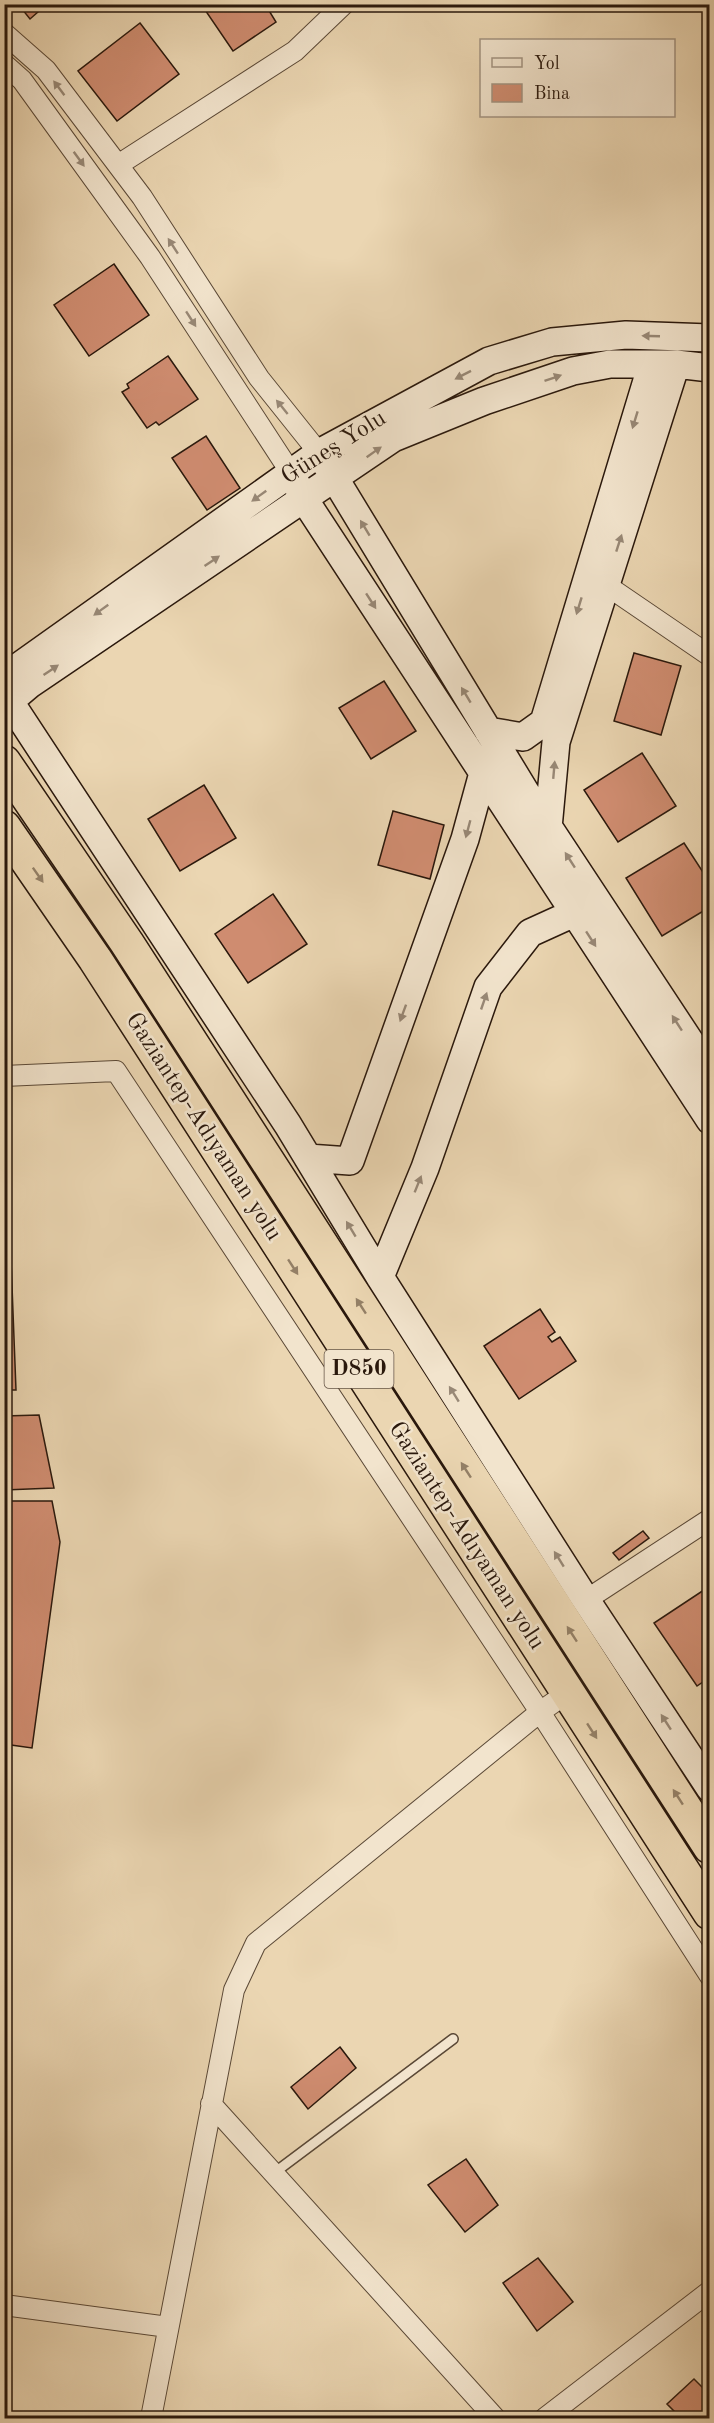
<svg xmlns="http://www.w3.org/2000/svg" width="714" height="2423" font-family="'Old Standard TT',serif">
  <rect width="100%" height="100%" fill="#ebd6b2"/>
  <filter id="stains"><feTurbulence type="fractalNoise" baseFrequency=".00333" numOctaves="4"/><feColorMatrix values="0 0 0 0 .2 0 0 0 0 .09 0 0 0 0 .02 0 0 0 .5 -.17"/></filter>
  <radialGradient id="worn" r=".72"><stop offset=".6" stop-color="#630" stop-opacity="0"/><stop offset="1" stop-color="#630" stop-opacity=".3"/></radialGradient>
  <path fill="#cf8c70" stroke="#2a180c" stroke-width="1.5" d="M 18,4 L 47,4 L 30,19 Z
    M 201,4 L 265,4 L 276,22 L 233,51 Z
    M 140,23 L 179,74 L 117,121 L 78,71 Z
    M 114,264 L 149,315 L 89,356 L 54,305 Z
    M 168,356 L 198,399 L 159,425 L 156,422 L 147,428 L 122,392 L 129,388 L 127,384 Z
    M 206,436 L 240,488 L 207,510 L 172,458 Z
    M 634,653 L 681,666 L 661,735 L 614,721 Z
    M 384,681 L 416,731 L 371,759 L 339,708 Z
    M 642,753 L 676,806 L 618,842 L 584,790 Z
    M 204,785 L 236,838 L 180,871 L 148,819 Z
    M 393,811 L 444,825 L 430,879 L 378,865 Z
    M 684,843 L 710,883 L 710,907 L 662,936 L 626,878 Z
    M 273,894 L 307,944 L 248,983 L 215,934 Z
    M 4,1234 L 10,1234 L 16,1390 L 4,1390 Z
    M 540,1309 L 555,1332 L 548,1337 L 552,1342 L 560,1337 L 576,1361 L 519,1399 L 484,1346 Z
    M 39,1415 L 54,1488 L 4,1490 L 4,1416 Z
    M 4,1501 L 52,1501 L 60,1542 L 32,1748 L 4,1744 Z
    M 643,1531 L 649,1538 L 619,1560 L 613,1553 Z
    M 710,1586 L 710,1677 L 697,1686 L 654,1623 Z
    M 340,2047 L 356,2068 L 308,2109 L 291,2087 Z
    M 466,2159 L 498,2205 L 465,2232 L 428,2185 Z
    M 538,2258 L 573,2302 L 537,2331 L 503,2283 Z
    M 694,2379 L 710,2395 L 710,2418 L 681,2418 L 667,2404 Z"/>
  <g fill="none" stroke-linecap="round" stroke-linejoin="round">
    <defs>
      <path id="lane" d="M 274,2173 L 453,2039"/>
      <path id="street" d="M 4,33 L 46,70 L 142,197 L 259,378 L 319,453
        M 4,64 L 22,80 L 150,257 L 291,473
        M 118,165 L 295,51 L 344,4
        M 606,585 L 710,656
        M 4,1076 L 116,1071 L 540,1712 L 710,1976
        M 586,1600 L 710,1519
        M 211,2104 L 495,2418
        M 4,2305 L 168,2327
        M 151,2418 L 234,1990 L 256,1943 L 540,1712 L 567,1693
        M 545,2418 L 710,2291"/>
      <path id="secondary" d="M 326,464 L 526,793 L 710,1072
        M 297,485 L 304,499 L 710,1120
        M 4,677 L 319,453 L 489,361 L 552,342 L 626,335 L 710,338
        M 10,702 L 288,1125 L 380,1277 L 582,1594 L 710,1788
        M 4,706 L 30,684 L 393,438 L 484,401 L 573,371 L 610,364 L 676,364 L 710,368
        M 488,731 L 523,737 L 544,722 L 652,364
        M 548,828 L 556,742 L 676,364
        M 308,1158 L 350,1161 L 465,839 L 483,773
        M 380,1277 L 425,1168 L 488,987 L 530,933 L 574,913"/>
      <path id="highway" d="M 4,762 L 127,943 L 710,1847
        M 4,827 L 95,959 L 710,1913"/>
    </defs>
    <use href="#lane" stroke="#5a4836" stroke-width="12"/>
    <use href="#street" stroke="#5a4836" stroke-width="22"/>
    <use href="#secondary" stroke="#2a180c" stroke-width="30"/>
    <use href="#highway" stroke="#2a180c" stroke-width="36"/>
    <use href="#lane" stroke="#f2e4cd" stroke-width="9"/>
    <use href="#street" stroke="#f2e4cd" stroke-width="20"/>
    <use href="#secondary" stroke="#f2e4cd" stroke-width="27"/>
    <use href="#highway" stroke="#ebd6b2" stroke-width="33"/>
  </g>
  <defs><path id="oneway-solid" d="M-6-.8H1V-3.2L6.5 0L1 3.2V.8H-6Z" transform="scale(1.5)"/></defs>
  <g fill="#988876">
    <use href="#oneway-solid" transform="translate(59 88) rotate(-127)"/>
    <use href="#oneway-solid" transform="translate(79 159) rotate(54)"/>
    <use href="#oneway-solid" transform="translate(173 246) rotate(-123)"/>
    <use href="#oneway-solid" transform="translate(191 319) rotate(57)"/>
    <use href="#oneway-solid" transform="translate(651 336) rotate(-178)"/>
    <use href="#oneway-solid" transform="translate(463 375) rotate(153)"/>
    <use href="#oneway-solid" transform="translate(553 378) rotate(-19)"/>
    <use href="#oneway-solid" transform="translate(282 407) rotate(-129)"/>
    <use href="#oneway-solid" transform="translate(635 420) rotate(107)"/>
    <use href="#oneway-solid" transform="translate(374 452) rotate(-35)"/>
    <use href="#oneway-solid" transform="translate(259 496) rotate(144)"/>
    <use href="#oneway-solid" transform="translate(365 528) rotate(-121)"/>
    <use href="#oneway-solid" transform="translate(619 543) rotate(-72)"/>
    <use href="#oneway-solid" transform="translate(212 561) rotate(-34)"/>
    <use href="#oneway-solid" transform="translate(371 601) rotate(57)"/>
    <use href="#oneway-solid" transform="translate(579 606) rotate(107)"/>
    <use href="#oneway-solid" transform="translate(101 610) rotate(144)"/>
    <use href="#oneway-solid" transform="translate(51 670) rotate(-34)"/>
    <use href="#oneway-solid" transform="translate(466 695) rotate(-121)"/>
    <use href="#oneway-solid" transform="translate(554 770) rotate(-85)"/>
    <use href="#oneway-solid" transform="translate(468 829) rotate(105)"/>
    <use href="#oneway-solid" transform="translate(570 860) rotate(-123)"/>
    <use href="#oneway-solid" transform="translate(591 939) rotate(57)"/>
    <use href="#oneway-solid" transform="translate(484 1001) rotate(-71)"/>
    <use href="#oneway-solid" transform="translate(403 1013) rotate(110)"/>
    <use href="#oneway-solid" transform="translate(677 1023) rotate(-123)"/>
    <use href="#oneway-solid" transform="translate(418 1184) rotate(-68)"/>
    <use href="#oneway-solid" transform="translate(351 1229) rotate(-121)"/>
    <use href="#oneway-solid" transform="translate(454 1394) rotate(-122)"/>
    <use href="#oneway-solid" transform="translate(559 1559) rotate(-122)"/>
    <use href="#oneway-solid" transform="translate(666 1722) rotate(-123)"/>
  </g>
  <g fill="#948067">
    <use href="#oneway-solid" transform="translate(38 875) rotate(55)"/>
    <use href="#oneway-solid" transform="translate(293 1267) rotate(57)"/>
    <use href="#oneway-solid" transform="translate(361 1306) rotate(-123)"/>
    <use href="#oneway-solid" transform="translate(466 1470) rotate(-123)"/>
    <use href="#oneway-solid" transform="translate(572 1634) rotate(-123)"/>
    <use href="#oneway-solid" transform="translate(592 1731) rotate(57)"/>
    <use href="#oneway-solid" transform="translate(678 1797) rotate(-123)"/>
  </g>
  <g text-anchor="middle" dominant-baseline="central" stroke-width="5" stroke-linejoin="round" paint-order="stroke">
    <rect fill="#f2e4cd" stroke="#665546" stroke-width="1.5" x="324.5" y="1350" width="69" height="38" rx="4.5"/>
    <g font-size="22" font-weight="bold" fill="#2a180c">
      <text x="359" y="1369">D850</text>
    </g>
    <g font-size="24" fill="#2a180c" stroke="#f2e4cd">
      <text transform="translate(334 448) rotate(-32)">Güneş Yolu</text>
      <text transform="translate(203 1127) rotate(57)">Gaziantep-Adıyaman yolu</text>
      <text transform="translate(466 1536) rotate(57)">Gaziantep-Adıyaman yolu</text>
    </g>
  </g>
  <rect width="714" height="2423" fill="none" stroke="#ebd6b2" stroke-width="24"/>
  <rect x="6" y="6" width="702" height="2411" fill="none" stroke="#2a180c" stroke-width="3"/>
  <rect x="12" y="12" width="690" height="2399" fill="none" stroke="#2a180c" stroke-width="1.5"/>
  <rect x="480" y="39" width="195" height="78" fill="#f2e4cd" stroke="#a29280" stroke-width="1.5"/>
  <rect x="492" y="58" width="30" height="9" fill="#f2e4cd" stroke="#a29280" stroke-width="1.5"/>
  <text x="534" y="69" font-size="18" fill="#2a180c">Yol</text>
  <rect x="492" y="84" width="30" height="18" fill="#cf8c70" stroke="#a29280" stroke-width="1.5"/>
  <text x="534" y="99" font-size="18" fill="#2a180c">Bina</text>
  <rect width="100%" height="100%" filter="url(#stains)"/>
  <rect width="100%" height="100%" fill="url(#worn)"/>
</svg>
